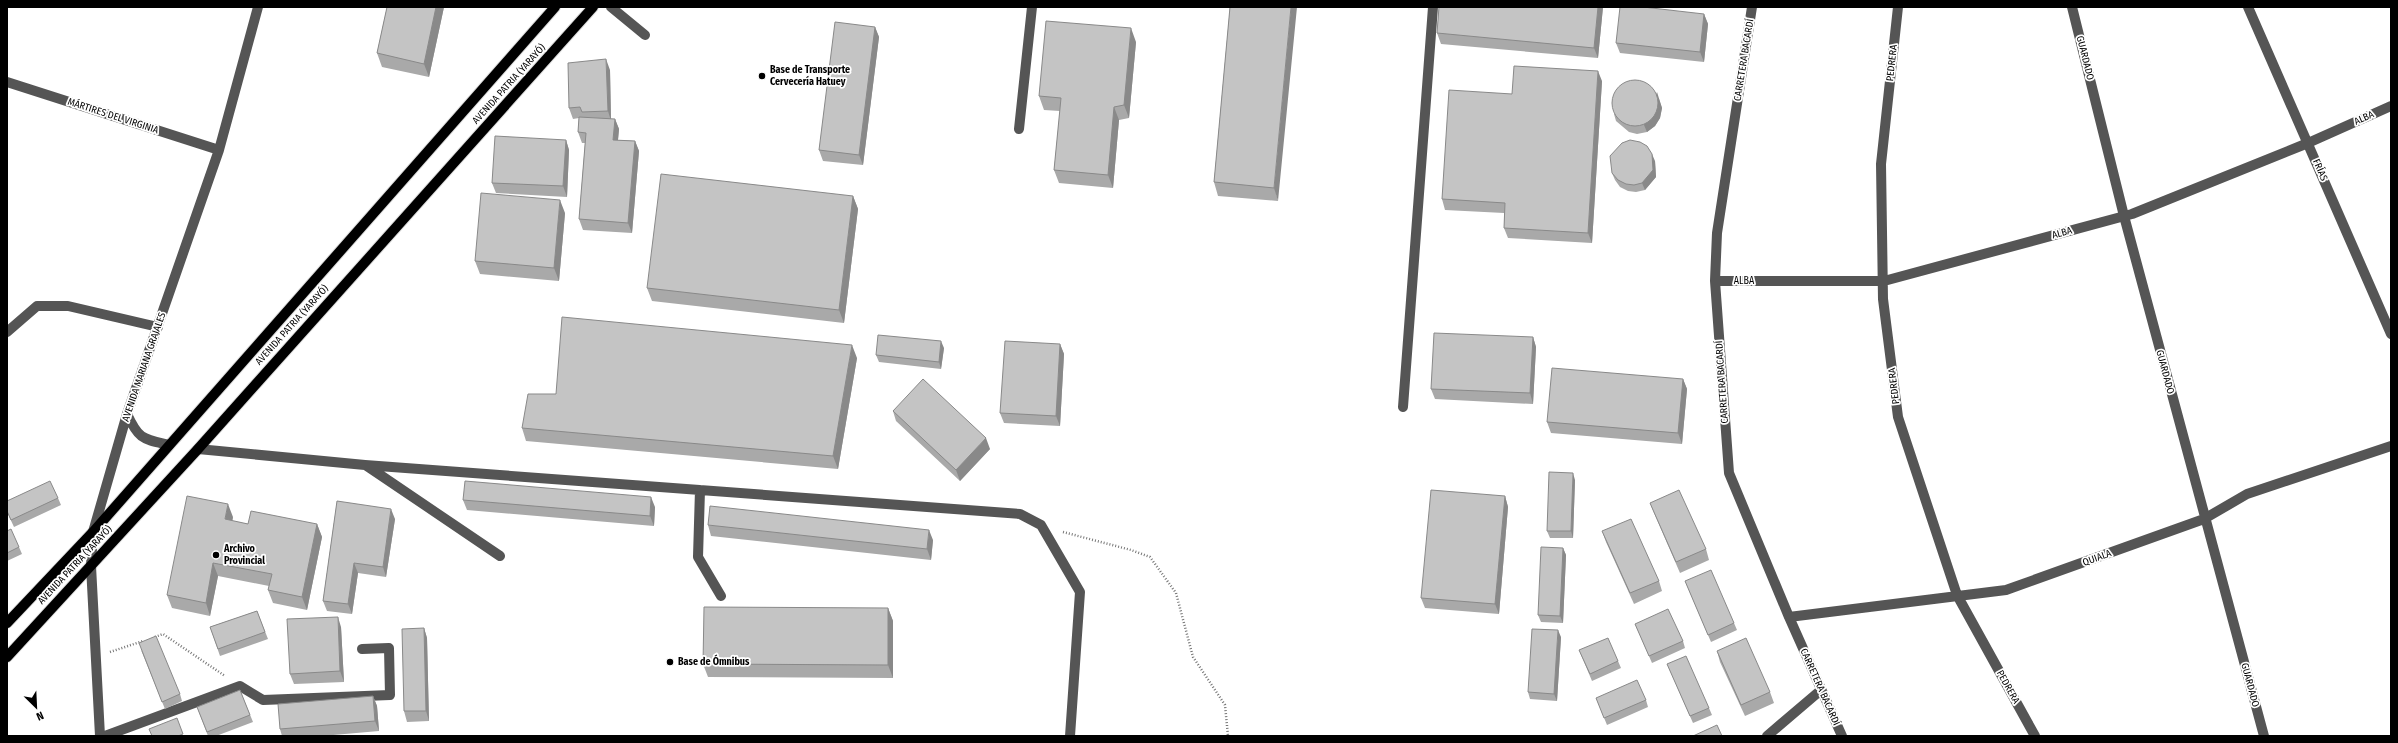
<svg xmlns="http://www.w3.org/2000/svg" width="2398" height="743" font-family="'Fira Sans Condensed',sans-serif">
  <rect width="100%" height="100%" fill="#fff"/>
  <g fill="none" stroke-linecap="round" stroke-linejoin="round">
    <defs>
      <path id="major" d="M 7,623 L 93,532 L 555,7
        M 7,657 L 198,449 L 593,7"/>
    </defs>
    <use href="#major" stroke="#dbdbdb" stroke-width="12"/>
    <path stroke="#777" stroke-width="2.5" stroke-dasharray="1 2" stroke-linecap="butt" d="M 1063,532 L 1131,550 L 1150,557 L 1176,593 L 1193,657 L 1225,705 L 1228,736
      M 155,637 L 163,634 L 225,676
      M 110,652 L 143,641"/>
    <path stroke="#555" stroke-width="10" d="M 611,7 L 645,35
      M 1752,7 L 1717,233 L 1715,281 L 1729,473 L 1789,617 L 1842,736
      M 1898,7 L 1881,164 L 1883,299 L 1898,417 L 1957,595 L 2035,736
      M 2072,7 L 2124,216 L 2264,736
      M 2248,7 L 2391,334
      M 7,82 L 219,150
      M 1019,129 L 1032,7
      M 1715,281 L 1884,281 L 2132,214 L 2308,143 L 2391,106
      M 7,332 L 37,306 L 68,306 L 158,327
      M 1403,407 L 1433,7
      M 127,414 C 139,440 143,439 169,445
      M 198,449 L 365,465 L 1020,514 L 1041,525 L 1080,592 L 1070,736
      M 367,466 L 500,556
      M 700,490 L 698,557 L 721,596
      M 1789,617 L 2006,590 L 2204,519 L 2247,494 L 2391,446
      M 100,736 L 91,566 L 93,532 L 127,414 L 219,150 L 258,7
      M 105,736 L 240,686 L 263,700 L 390,695 L 389,648 L 362,649
      M 1767,736 L 1821,690"/>
    <use href="#major" stroke="#000" stroke-width="10"/>
  </g>
  <path fill="#a9a9a9" d="M 387,7 L 444,7 L 429,77 L 382,67 L 377,53 Z
    M 1230,7 L 1278,201 L 1218,196 L 1214,182 Z
    M 1439,7 L 1603,7 L 1598,58 L 1441,44 L 1437,33 Z
    M 1704,14 L 1708,24 L 1704,62 L 1620,53 L 1616,43 Z
    M 875,27 L 879,37 L 863,165 L 823,161 L 819,150 Z
    M 1136,42 L 1129,118 L 1119,120 L 1113,188 L 1059,183 L 1054,170 L 1060,111 L 1044,110 L 1039,96 Z
    M 610,70 L 611,119 L 615,119 L 619,129 L 618,140 L 635,141 L 639,151 L 632,233 L 583,230 L 579,219 L 585,143 L 582,143 L 578,132 L 579,118 L 573,119 L 569,108 Z
    M 1602,81 L 1592,243 L 1508,238 L 1504,228 L 1504,213 L 1445,210 L 1442,199 L 1512,94 Z
    M 1659,99 L 1662,108 L 1660,118 L 1655,126 L 1647,132 L 1637,134 L 1629,132 L 1616,121 L 1614,114 Z
    M 566,140 L 569,150 L 567,197 L 496,193 L 492,183 Z
    M 1655,161 L 1656,177 L 1645,190 L 1636,192 L 1628,191 L 1620,187 L 1615,180 L 1612,173 Z
    M 853,196 L 858,209 L 844,323 L 652,301 L 647,288 Z
    M 565,213 L 559,281 L 480,274 L 475,261 Z
    M 1533,337 L 1536,347 L 1533,404 L 1435,399 L 1431,389 Z
    M 1060,344 L 1064,354 L 1060,426 L 1004,423 L 1000,413 Z
    M 944,348 L 941,369 L 879,362 L 876,355 Z
    M 857,358 L 838,469 L 526,441 L 522,428 Z
    M 1683,379 L 1687,389 L 1682,444 L 1551,433 L 1547,422 Z
    M 893,411 L 990,449 L 960,481 L 896,421 Z
    M 1575,480 L 1573,538 L 1550,538 L 1547,531 Z
    M 1505,496 L 1508,507 L 1499,614 L 1425,608 L 1421,598 Z
    M 58,498 L 61,505 L 14,527 L 7,512 L 7,501 Z
    M 463,500 L 655,507 L 654,526 L 467,510 Z
    M 337,501 L 395,519 L 386,577 L 358,573 L 352,614 L 327,611 L 323,601 Z
    M 1650,503 L 1706,549 L 1709,560 L 1680,573 L 1654,513 Z
    M 233,517 L 232,521 L 248,524 L 317,524 L 322,537 L 307,610 L 273,603 L 268,590 L 269,586 L 218,576 L 210,616 L 172,608 L 167,595 Z
    M 708,525 L 933,540 L 931,560 L 711,536 Z
    M 7,531 L 19,547 L 22,554 L 7,561 Z
    M 1602,531 L 1659,581 L 1662,591 L 1634,604 L 1606,542 Z
    M 1563,548 L 1566,555 L 1563,623 L 1541,622 L 1538,615 Z
    M 1685,581 L 1734,623 L 1737,630 L 1711,642 Z
    M 888,608 L 893,621 L 893,678 L 708,677 L 703,664 Z
    M 257,611 L 268,639 L 220,656 L 210,627 Z
    M 1635,624 L 1683,641 L 1685,648 L 1652,663 Z
    M 341,627 L 344,682 L 294,684 L 290,674 Z
    M 424,628 L 427,638 L 429,721 L 407,722 L 404,711 Z
    M 1561,637 L 1557,701 L 1530,699 L 1528,692 Z
    M 141,650 L 180,694 L 182,701 L 165,709 Z
    M 1579,650 L 1618,661 L 1621,668 L 1592,681 Z
    M 1717,651 L 1770,692 L 1774,703 L 1745,716 L 1720,662 Z
    M 1667,664 L 1709,708 L 1712,715 L 1693,723 Z
    M 240,690 L 253,722 L 216,736 L 208,736 L 197,707 Z
    M 373,696 L 377,706 L 379,731 L 322,736 L 282,736 L 280,729 Z
    M 1596,698 L 1646,700 L 1648,707 L 1607,725 Z"/>
  <path fill="#898989" d="M 436,7 L 444,7 L 429,77 L 424,64 Z
    M 1291,7 L 1297,7 L 1278,201 L 1274,188 Z
    M 1598,7 L 1603,7 L 1598,58 L 1594,48 Z
    M 1704,14 L 1708,24 L 1704,62 L 1700,52 Z
    M 875,27 L 879,37 L 863,165 L 859,155 Z
    M 1131,28 L 1136,42 L 1129,118 L 1124,105 Z
    M 606,59 L 610,70 L 611,121 L 608,111 Z
    M 1598,71 L 1602,81 L 1592,243 L 1588,233 Z
    M 1657,92 L 1662,108 L 1660,118 L 1655,126 L 1647,132 L 1644,125 Z
    M 1114,107 L 1119,120 L 1113,188 L 1108,175 Z
    M 615,119 L 619,129 L 617,150 L 613,140 Z
    M 566,140 L 569,150 L 567,197 L 563,186 Z
    M 635,141 L 639,151 L 632,233 L 628,223 Z
    M 1652,154 L 1655,161 L 1656,177 L 1645,190 L 1642,183 Z
    M 853,196 L 858,209 L 844,323 L 839,310 Z
    M 560,200 L 565,213 L 559,281 L 554,268 Z
    M 1533,337 L 1536,347 L 1533,404 L 1530,393 Z
    M 941,341 L 944,348 L 941,369 L 939,362 Z
    M 1060,344 L 1064,354 L 1060,426 L 1056,416 Z
    M 852,345 L 857,358 L 838,469 L 833,456 Z
    M 1683,379 L 1687,389 L 1682,444 L 1678,433 Z
    M 986,438 L 990,449 L 960,481 L 956,470 Z
    M 1573,473 L 1575,480 L 1573,538 L 1571,531 Z
    M 1505,496 L 1508,507 L 1499,614 L 1495,604 Z
    M 651,497 L 655,507 L 654,526 L 650,516 Z
    M 228,504 L 233,517 L 230,533 L 225,519 Z
    M 391,509 L 395,519 L 386,577 L 383,567 Z
    M 317,524 L 322,537 L 307,610 L 302,597 Z
    M 929,530 L 933,540 L 931,560 L 927,549 Z
    M 1563,548 L 1566,555 L 1563,623 L 1560,616 Z
    M 213,563 L 218,576 L 210,616 L 206,603 Z
    M 354,563 L 358,573 L 352,614 L 348,604 Z
    M 888,608 L 893,621 L 893,678 L 888,665 Z
    M 338,617 L 341,627 L 344,682 L 340,671 Z
    M 424,628 L 427,638 L 429,721 L 426,711 Z
    M 1558,630 L 1561,637 L 1557,701 L 1554,694 Z
    M 373,696 L 377,706 L 379,731 L 375,721 Z"/>
  <path fill="#c4c4c4" stroke="#898989" d="M 387,7 L 436,7 L 424,64 L 377,53 Z
    M 1230,7 L 1291,7 L 1274,188 L 1214,182 Z
    M 1439,7 L 1598,7 L 1594,48 L 1437,33 Z
    M 1620,7 L 1643,7 L 1704,14 L 1700,52 L 1616,43 Z
    M 1046,21 L 1131,28 L 1124,105 L 1114,107 L 1108,175 L 1054,170 L 1061,98 L 1039,96 Z
    M 835,22 L 875,27 L 859,155 L 819,150 Z
    M 606,59 L 608,111 L 582,112 L 580,107 L 569,108 L 568,63 Z
    M 1514,66 L 1598,71 L 1588,233 L 1504,228 L 1505,203 L 1442,199 L 1449,90 L 1512,94 Z
    M1612 103a23 23 0 1 1 46 0a23 23 0 1 1-46 0Z
    M 579,117 L 615,119 L 613,140 L 635,141 L 628,223 L 579,219 L 586,133 L 578,132 Z
    M 495,136 L 566,140 L 563,186 L 492,183 Z
    M 1630,140 L 1640,142 L 1647,146 L 1652,154 L 1653,170 L 1642,183 L 1634,185 L 1626,184 L 1618,180 L 1612,173 L 1610,156 L 1622,143 Z
    M 661,174 L 853,196 L 839,310 L 647,288 Z
    M 481,193 L 560,200 L 554,268 L 475,261 Z
    M 562,317 L 852,345 L 833,456 L 522,428 L 528,394 L 556,394 Z
    M 1434,333 L 1533,337 L 1530,393 L 1431,389 Z
    M 878,335 L 941,341 L 939,362 L 876,355 Z
    M 1005,341 L 1060,344 L 1056,416 L 1000,413 Z
    M 1552,368 L 1683,379 L 1678,433 L 1547,422 Z
    M 923,379 L 986,438 L 956,470 L 893,411 Z
    M 1549,472 L 1573,473 L 1571,531 L 1547,531 Z
    M 50,481 L 58,498 L 11,520 L 7,511 L 7,501 Z
    M 465,481 L 651,497 L 650,516 L 463,500 Z
    M 1431,490 L 1505,496 L 1495,604 L 1421,598 Z
    M 1679,490 L 1706,549 L 1676,562 L 1650,503 Z
    M 187,496 L 228,504 L 225,519 L 248,524 L 251,511 L 317,524 L 302,597 L 268,590 L 272,574 L 213,563 L 206,603 L 167,595 Z
    M 337,501 L 391,509 L 383,567 L 354,563 L 348,604 L 323,601 Z
    M 710,506 L 929,530 L 927,549 L 708,525 Z
    M 1631,519 L 1659,581 L 1630,593 L 1602,531 Z
    M 11,529 L 19,547 L 7,553 L 7,531 Z
    M 1541,547 L 1563,548 L 1560,616 L 1538,615 Z
    M 1711,570 L 1734,623 L 1708,635 L 1685,581 Z
    M 704,607 L 888,608 L 888,665 L 703,664 Z
    M 1668,609 L 1683,641 L 1649,656 L 1635,624 Z
    M 257,611 L 265,632 L 218,649 L 210,627 Z
    M 338,617 L 340,671 L 290,674 L 287,619 Z
    M 424,628 L 426,711 L 404,711 L 402,629 Z
    M 1532,629 L 1558,630 L 1554,694 L 1528,692 Z
    M 156,636 L 180,694 L 162,702 L 139,643 Z
    M 1608,638 L 1618,661 L 1590,674 L 1579,650 Z
    M 1746,638 L 1770,692 L 1741,705 L 1717,651 Z
    M 1686,656 L 1709,708 L 1690,716 L 1667,664 Z
    M 1637,680 L 1646,700 L 1604,718 L 1596,698 Z
    M 240,690 L 250,715 L 207,732 L 197,707 Z
    M 373,696 L 375,721 L 280,729 L 278,704 Z
    M 177,718 L 183,734 L 178,736 L 152,736 L 149,729 Z
    M 1717,725 L 1722,736 L 1693,736 Z"/>
  <g fill="#000" stroke="#fff" stroke-width="1.5">
    <circle cx="762" cy="76" r="4"/>
    <circle cx="216" cy="555" r="4"/>
    <circle cx="670" cy="662" r="4"/>
  </g>
  <g text-anchor="middle" dominant-baseline="central" stroke-width="3.5" stroke-linejoin="round" paint-order="stroke">
    <g font-size="10" fill="#000" stroke="#fff">
      <text transform="translate(2085 58) rotate(76)">GUARDADO</text>
      <text transform="translate(1744 60) rotate(-81)">CARRETERA BACARDÍ</text>
      <text transform="translate(1892 63) rotate(-84)">PEDRERA</text>
      <text transform="translate(509 84) rotate(-48)">AVENIDA PATRIA (YARAYÓ)</text>
      <text transform="translate(113 116) rotate(18)">MÁRTIRES DEL VIRGINIA</text>
      <text transform="translate(2364 118) rotate(-24)">ALBA</text>
      <text transform="translate(2320 170) rotate(67)">FRÍAS</text>
      <text transform="translate(2062 233) rotate(-15)">ALBA</text>
      <text x="1744" y="281">ALBA</text>
      <text transform="translate(292 325) rotate(-48)">AVENIDA PATRIA (YARAYÓ)</text>
      <text transform="translate(144 367) rotate(-71)">AVENIDA MARIANA GRAJALES</text>
      <text transform="translate(2165 372) rotate(75)">GUARDADO</text>
      <text transform="translate(1722 382) rotate(-94)">CARRETERA BACARDÍ</text>
      <text transform="translate(1894 386) rotate(-97)">PEDRERA</text>
      <text transform="translate(2097 558) rotate(-20)">QUIALA</text>
      <text transform="translate(75 565) rotate(-47)">AVENIDA PATRIA (YARAYÓ)</text>
      <text transform="translate(2250 685) rotate(75)">GUARDADO</text>
      <text transform="translate(1820 687) rotate(66)">CARRETERA BACARDÍ</text>
      <text transform="translate(2008 687) rotate(61)">PEDRERA</text>
    </g>
    <g font-size="10" font-weight="bold" fill="#000" stroke="#fff" text-anchor="start">
      <text x="770" y="70">Base de Transporte<tspan x="770" dy="12">Cervecería Hatuey</tspan></text>
      <text x="224" y="549">Archivo<tspan x="224" dy="12">Provincial</tspan></text>
      <text x="678" y="662">Base de Ómnibus</text>
    </g>
  </g>
  <rect width="2398" height="743" fill="none" stroke="#000000" stroke-width="16"/>
  <g transform="translate(36 707) rotate(156)" stroke="#ffffff" stroke-width="3" paint-order="stroke">
  <path d="M0-3L7 15L0 10L-7 15Z" fill="#000000"/>
  <text y="-6" font-size="11" font-weight="bold" text-anchor="middle" fill="#000000">N</text>
  </g>
</svg>
